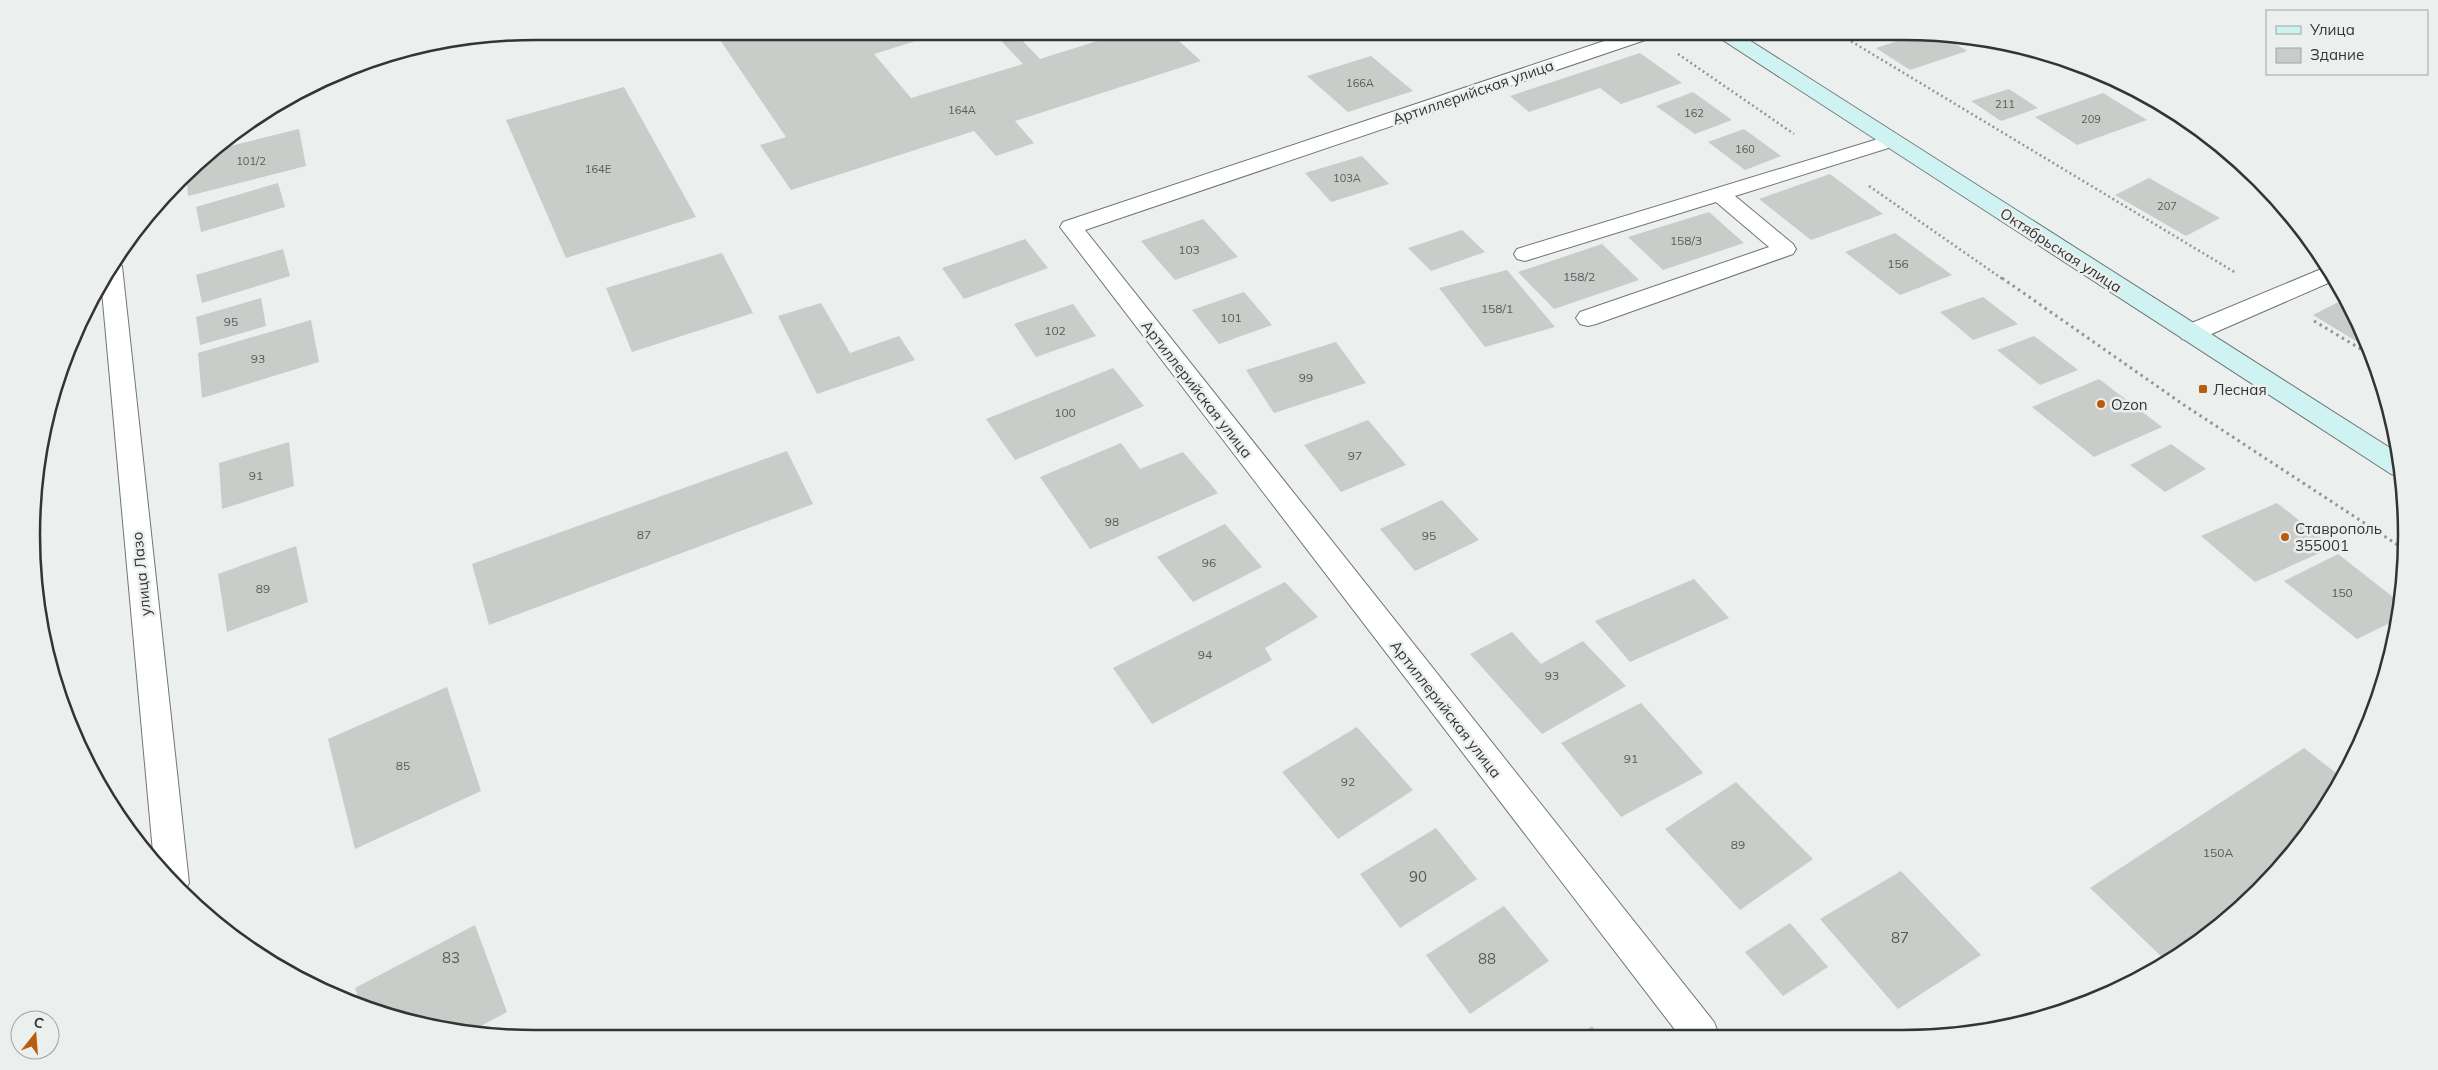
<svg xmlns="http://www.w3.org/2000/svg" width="2438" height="1070" font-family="Mulish,sans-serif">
  <rect width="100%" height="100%" fill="#ebefed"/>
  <path fill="#c9ccc9" d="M 738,31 L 948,31 L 874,54 L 911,98 L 1023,64 L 992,31 L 1013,31 L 1040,59 L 1129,31 L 1168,31 L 1201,61 L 1015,121 L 1034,143 L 996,156 L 974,131 L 791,190 L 760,145 L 786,137 L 718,37 Z
    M 1559,31 L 1582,31 L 1582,32 L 1567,37 Z
    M 1851,31 L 1886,31 L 1865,40 Z
    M 1922,33 L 1941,35 L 1967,51 L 1910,70 L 1876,48 Z
    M 1640,53 L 1682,83 L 1621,104 L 1600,88 L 1529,112 L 1510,96 Z
    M 1371,56 L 1413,91 L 1348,112 L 1307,76 Z
    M 624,87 L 696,217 L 566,258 L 506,120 Z
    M 2009,89 L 2038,108 L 2001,121 L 1971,101 Z
    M 1693,92 L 1732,120 L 1695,134 L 1656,106 Z
    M 2103,93 L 2147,120 L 2077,145 L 2035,117 Z
    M 299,129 L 306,166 L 188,196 L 186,173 L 210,151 Z
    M 1744,129 L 1781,156 L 1745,170 L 1708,142 Z
    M 1362,156 L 1389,184 L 1331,202 L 1305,173 Z
    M 1830,174 L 1883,214 L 1811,240 L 1759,199 Z
    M 2149,178 L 2220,218 L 2186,236 L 2115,195 Z
    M 278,183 L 285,207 L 201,232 L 196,207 Z
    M 1709,212 L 1744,243 L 1663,270 L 1628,237 Z
    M 1203,219 L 1238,257 L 1175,280 L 1141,241 Z
    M 1462,230 L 1485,252 L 1431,271 L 1408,248 Z
    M 1895,233 L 1952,275 L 1900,295 L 1845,252 Z
    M 1025,239 L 1048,268 L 964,299 L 942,268 Z
    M 1602,244 L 1639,280 L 1554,309 L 1518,272 Z
    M 283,249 L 290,276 L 202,303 L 196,275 Z
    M 722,253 L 753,313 L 632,352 L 606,288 Z
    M 1507,270 L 1555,327 L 1485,347 L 1439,288 Z
    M 1244,292 L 1272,325 L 1219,344 L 1192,310 Z
    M 1983,297 L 2018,324 L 1973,340 L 1940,312 Z
    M 261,298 L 266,326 L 200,345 L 196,317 Z
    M 2346,298 L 2355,312 L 2369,349 L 2313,315 Z
    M 821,303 L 850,353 L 899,336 L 915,360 L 817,394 L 778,316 Z
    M 1073,304 L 1096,336 L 1036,357 L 1014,324 Z
    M 311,320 L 319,362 L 202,398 L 198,353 Z
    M 2034,336 L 2078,370 L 2040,385 L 1997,350 Z
    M 1336,342 L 1366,383 L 1274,413 L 1246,370 Z
    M 1113,368 L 1144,406 L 1015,460 L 986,419 Z
    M 2099,379 L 2162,427 L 2094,457 L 2032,407 Z
    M 1368,420 L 1406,465 L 1341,492 L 1304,445 Z
    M 289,442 L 294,486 L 222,509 L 219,463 Z
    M 1121,443 L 1140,469 L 1183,452 L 1218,493 L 1090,549 L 1040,477 Z
    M 2171,444 L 2206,469 L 2165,492 L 2130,465 Z
    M 787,451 L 813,504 L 489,625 L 472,564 Z
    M 1442,500 L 1479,540 L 1415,571 L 1380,529 Z
    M 2277,503 L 2333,547 L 2255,582 L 2201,536 Z
    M 1225,524 L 1262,567 L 1193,602 L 1157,557 Z
    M 296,546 L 308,602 L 227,632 L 218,574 Z
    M 2338,554 L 2402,604 L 2398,619 L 2357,639 L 2284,581 Z
    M 1694,579 L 1729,618 L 1630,662 L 1595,621 Z
    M 1285,582 L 1318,617 L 1265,648 L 1272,660 L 1152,724 L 1113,668 Z
    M 1512,632 L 1541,664 L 1583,641 L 1626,686 L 1542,734 L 1470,654 Z
    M 447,687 L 481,791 L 355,849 L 328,739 Z
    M 1641,703 L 1703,773 L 1621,817 L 1561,743 Z
    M 1357,727 L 1413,790 L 1338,839 L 1282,772 Z
    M 2304,748 L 2341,777 L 2322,815 L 2235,914 L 2167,962 L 2090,888 Z
    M 1736,782 L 1813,859 L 1740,910 L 1665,829 Z
    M 1436,828 L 1477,879 L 1400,928 L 1360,874 Z
    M 1901,871 L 1981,955 L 1898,1009 L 1820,919 Z
    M 1504,906 L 1549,961 L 1470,1014 L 1426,955 Z
    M 1790,923 L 1828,967 L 1783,996 L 1745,952 Z
    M 475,925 L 507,1012 L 470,1032 L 437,1029 L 373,1012 L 361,1006 L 355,988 Z
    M 1592,1026 L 1600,1036 L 1578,1036 Z"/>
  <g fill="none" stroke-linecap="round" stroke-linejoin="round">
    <defs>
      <path id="lane" d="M 1891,135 L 1898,137 L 1901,141 L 1898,145 L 1735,196 L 1793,244 L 1796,249 L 1793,254 L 1596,324 L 1588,326 L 1580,324 L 1576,318 L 1580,312 L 1769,247 L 1716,202 L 1525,261 L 1517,259 L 1514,254 L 1517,249 Z
        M 2326,267 L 2335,280 L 2200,339 L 2191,341 L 2182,339 L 2179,333 L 2182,327 Z"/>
      <path id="street" d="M 1634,31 L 1662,31 L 1660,35 L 1085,230 L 1714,1022 L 1719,1035 L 1679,1035 L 1060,227 L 1063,222 Z
        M 115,260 L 122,266 L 189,883 L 183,894 L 154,863 L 101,280 Z"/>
      <path id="secondary" d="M 1713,31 L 1735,31 L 2398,453 L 2401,476 L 2391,474 L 1715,35 Z"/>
    </defs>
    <use href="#lane" stroke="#717573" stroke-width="2"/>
    <use href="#street" stroke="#717573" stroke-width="2"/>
    <use href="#secondary" stroke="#717573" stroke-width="2"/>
    <path stroke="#939695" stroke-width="2.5" stroke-dasharray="2 3" stroke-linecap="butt" d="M 1834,31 L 2236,273
      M 1678,54 L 1794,134
      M 1869,186 L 2004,280"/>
    <path stroke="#939695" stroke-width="3" stroke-dasharray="2.5 4" stroke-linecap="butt" d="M 2002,278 L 2184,405 L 2404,549
      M 2314,321 L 2371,355"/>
    <use href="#lane" fill="#fff" fill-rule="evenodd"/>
    <use href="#street" fill="#fff" fill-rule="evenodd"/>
    <use href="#secondary" fill="#cff2f2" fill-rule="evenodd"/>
  </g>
  <g fill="#ba5c0e" stroke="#ebefed" stroke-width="2">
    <rect x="2198" y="384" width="10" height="10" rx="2.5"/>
    <circle cx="2101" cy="404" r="5"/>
    <circle cx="2285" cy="537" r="5"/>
  </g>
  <g text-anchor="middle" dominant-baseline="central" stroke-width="5" stroke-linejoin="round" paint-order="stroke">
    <g font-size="11" fill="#585b59">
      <text x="1360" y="83">166А</text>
      <text x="2005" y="104">211</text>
      <text x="962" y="110">164А</text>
      <text x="1694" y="113">162</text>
      <text x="2091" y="119">209</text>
      <text x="1745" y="149">160</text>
      <text x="251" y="161">101/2</text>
      <text x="598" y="169">164Е</text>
      <text x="1347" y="178">103А</text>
      <text x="2167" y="206">207</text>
    </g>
    <g font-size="12" fill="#585b59">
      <text x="1686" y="240">158/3</text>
      <text x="1189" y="249">103</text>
      <text x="1898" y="263">156</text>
      <text x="1579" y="276">158/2</text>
      <text x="1497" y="308">158/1</text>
      <text x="1231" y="317">101</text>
      <text x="231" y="321">95</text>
      <text x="1055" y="330">102</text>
      <text x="258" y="358">93</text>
      <text x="1306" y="377">99</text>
      <text x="1065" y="412">100</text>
      <text x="1355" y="455">97</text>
      <text x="256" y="475">91</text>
      <text x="1112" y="521">98</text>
      <text x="644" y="534">87</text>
      <text x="1429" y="535">95</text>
      <text x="1209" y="562">96</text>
      <text x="263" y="588">89</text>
      <text x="2342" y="592">150</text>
      <text x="1205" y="654">94</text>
      <text x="1552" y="675">93</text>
      <text x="1631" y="758">91</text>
      <text x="403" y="765">85</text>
      <text x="1348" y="781">92</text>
      <text x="1738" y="844">89</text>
      <text x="2218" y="852">150А</text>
    </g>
    <g font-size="15" fill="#333534" stroke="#ebefed">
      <text transform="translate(1473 92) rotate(-19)">Артиллерийская улица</text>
      <text transform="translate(2061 250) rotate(33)">Октябрьская улица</text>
      <text transform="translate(1197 389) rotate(52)">Артиллерийская улица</text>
      <text transform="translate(141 574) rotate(-96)">улица Лазо</text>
      <text transform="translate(1446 709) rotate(52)">Артиллерийская улица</text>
    </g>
    <g font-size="15" fill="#333534" stroke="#ebefed" text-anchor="start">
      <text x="2213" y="389">Лесная</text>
      <text x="2111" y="404">Ozon</text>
      <text x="2295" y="528">Ставрополь<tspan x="2295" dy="17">355001</tspan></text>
    </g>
    <g font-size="15" fill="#585b59">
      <text x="1418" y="876">90</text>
      <text x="1900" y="937">87</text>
      <text x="451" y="957">83</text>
      <text x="1487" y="958">88</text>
    </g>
  </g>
  <path d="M0 0H2438V1070H0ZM535 40H1903A495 495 0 0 1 2398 535V535A495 495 0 0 1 1903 1030H535A495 495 0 0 1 40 535V535A495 495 0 0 1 535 40Z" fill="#ebefed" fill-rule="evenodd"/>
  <path fill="none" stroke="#333534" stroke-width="2.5" d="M535 40H1903A495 495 0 0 1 2398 535V535A495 495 0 0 1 1903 1030H535A495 495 0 0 1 40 535V535A495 495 0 0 1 535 40Z"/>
  <rect x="2266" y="10" width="162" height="65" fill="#ebefed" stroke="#a1a5a3"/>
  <rect x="2276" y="26" width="25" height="8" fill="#cff2f2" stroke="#a1a5a3"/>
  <text x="2310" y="35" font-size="15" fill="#333534">Улица</text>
  <rect x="2276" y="48" width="25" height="15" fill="#c9ccc9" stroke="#a1a5a3"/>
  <text x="2310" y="60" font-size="15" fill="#333534">Здание</text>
  <g transform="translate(35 1035) rotate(17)"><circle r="24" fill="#ebefed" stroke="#a1a5a3"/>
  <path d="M0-4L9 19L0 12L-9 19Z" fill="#ba5c0e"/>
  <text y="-8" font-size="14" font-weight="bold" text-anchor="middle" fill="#333534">С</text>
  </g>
</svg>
